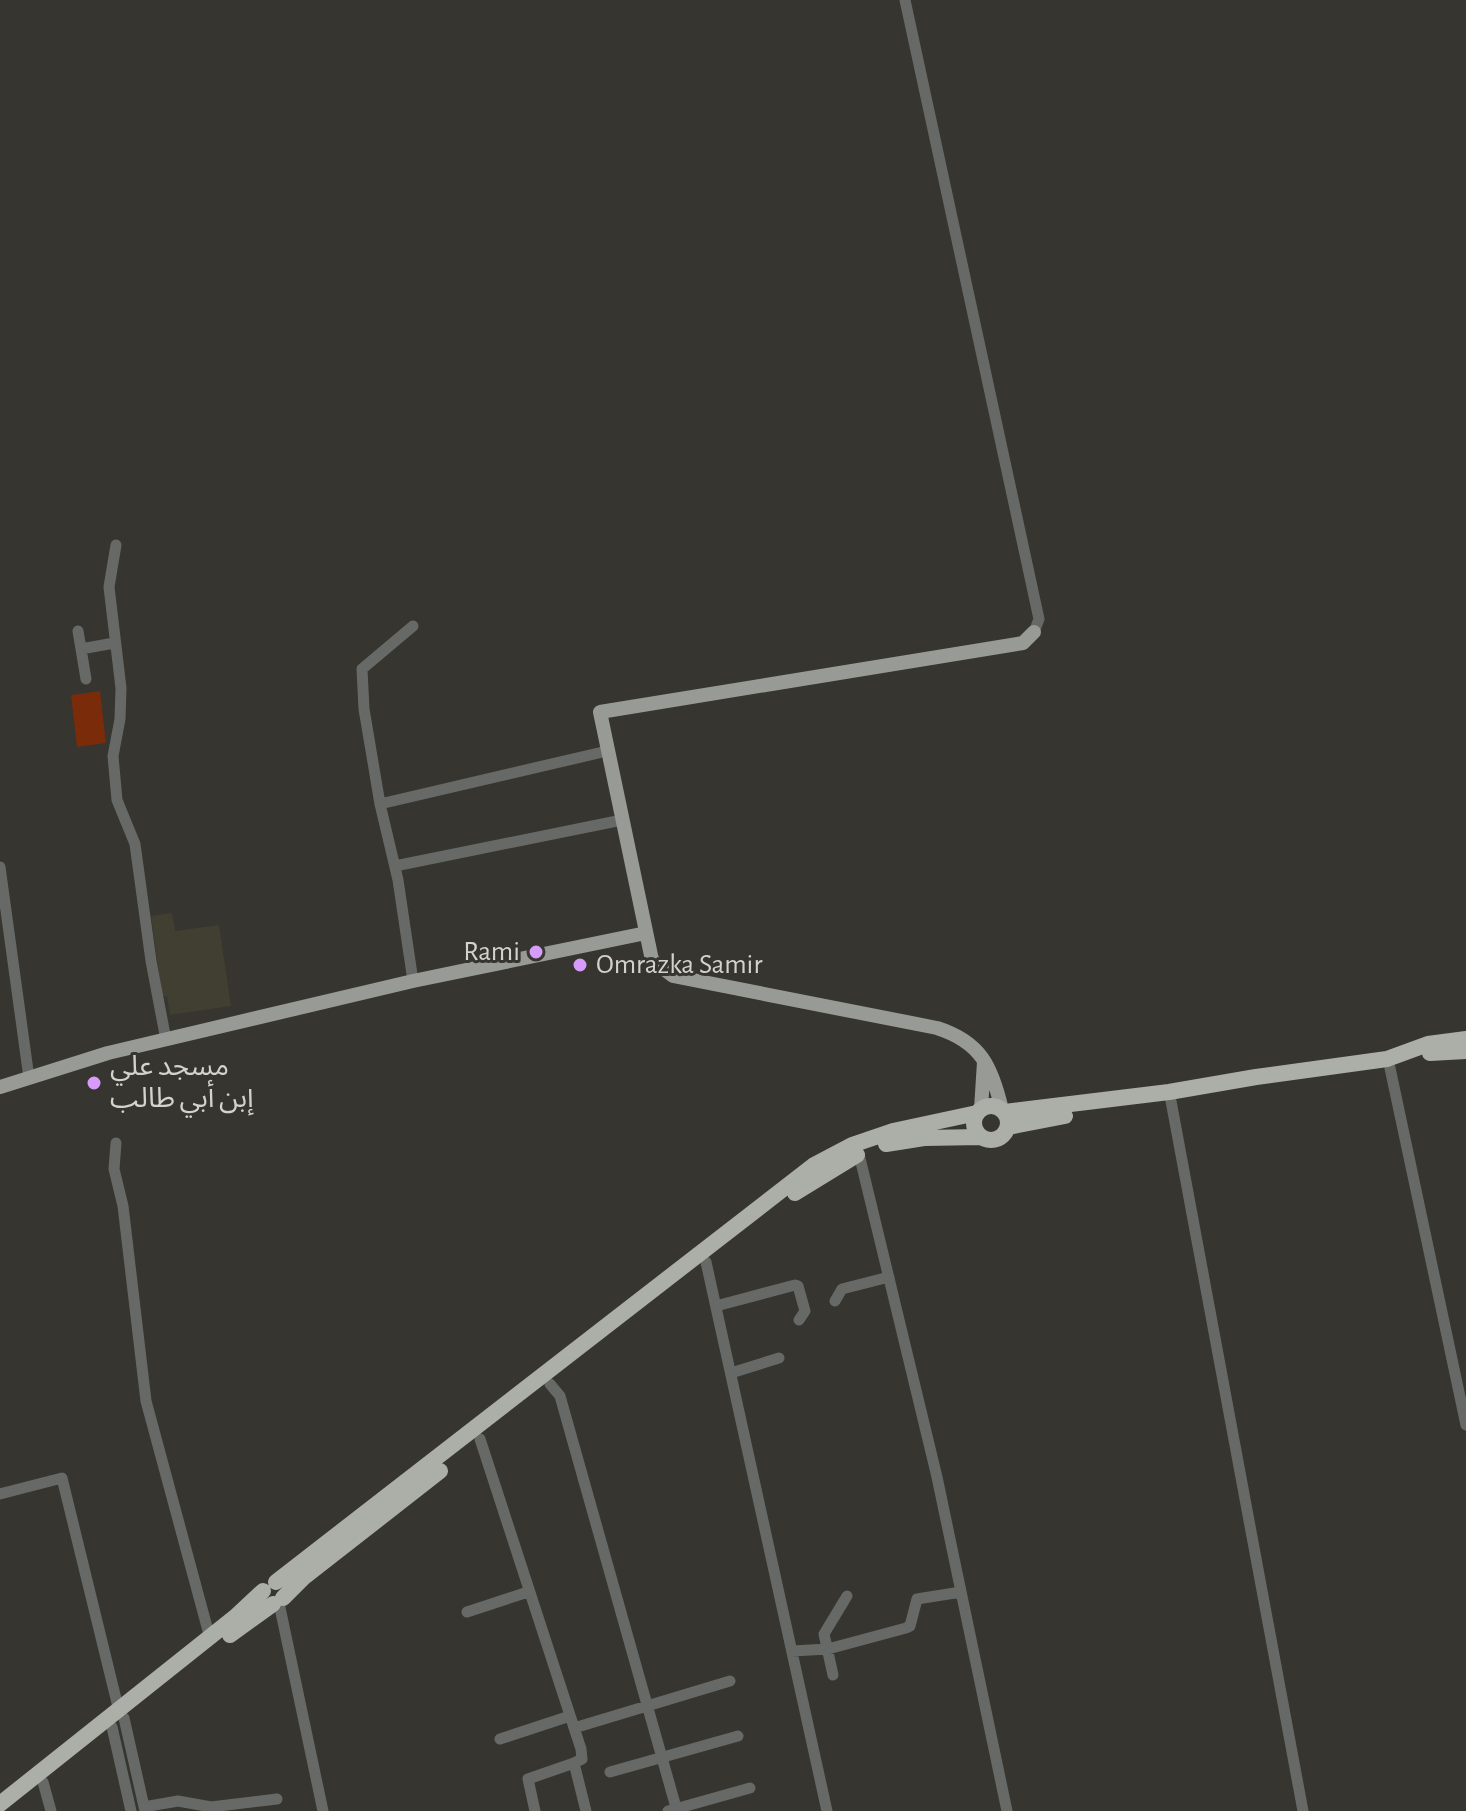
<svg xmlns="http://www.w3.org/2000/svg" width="1466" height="1811" font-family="'Alegreya Sans','Noto Sans Arabic',sans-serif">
  <rect width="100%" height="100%" fill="#36352f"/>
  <path fill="#413e32" d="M 172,913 L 175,931 L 219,925 L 231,1006 L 170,1015 L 167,996 L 162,996 L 151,916 Z"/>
  <path fill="#7a2b0a" d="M 100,691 L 106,743 L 77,747 L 71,695 Z"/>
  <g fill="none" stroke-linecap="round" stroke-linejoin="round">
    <path stroke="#676966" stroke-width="11" d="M 905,0 L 1039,619 L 1034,632
      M 116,545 L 109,587 L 121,688 L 120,719 L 113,756 L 117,800 L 135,844 L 151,961 L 166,1040
      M 78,631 L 86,679
      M 81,649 L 114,643
      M 380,804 L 607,751
      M 395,866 L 622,820
      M 0,867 L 29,1078
      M 413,981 L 398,880 L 380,804 L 364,709 L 362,669 L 413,626
      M 1390,1068 L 1466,1425
      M 1171,1101 L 1303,1811
      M 116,1143 L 114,1169 L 123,1206 L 146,1401 L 210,1638
      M 859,1154 L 937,1477 L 1007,1811
      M 706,1262 L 827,1811
      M 835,1301 L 842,1289 L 889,1277
      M 716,1306 L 795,1285 L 798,1286 L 805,1311 L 799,1320
      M 731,1373 L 779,1358
      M 550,1384 L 560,1396 L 677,1811
      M 480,1439 L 581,1749 L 582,1759 L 574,1763 L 586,1811
      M 0,1494 L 62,1478 L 119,1711
      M 279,1603 L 323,1811
      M 467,1612 L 528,1592
      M 792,1651 L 828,1649 L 906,1628 L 910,1626 L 917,1599 L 961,1592
      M 833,1675 L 824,1634 L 847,1596
      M 124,1718 L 145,1811
      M 112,1727 L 131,1811
      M 574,1728 L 730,1681
      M 500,1739 L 570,1716
      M 610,1772 L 738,1736
      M 43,1782 L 51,1811
      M 144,1807 L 178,1801 L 211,1807 L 277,1799
      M 535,1811 L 528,1779 L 574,1763
      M 668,1811 L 750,1788"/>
    <path stroke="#989b95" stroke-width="14" d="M 0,1087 L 108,1053 L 413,981 L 646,933
      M 981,1109 L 984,1062
      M 1002,1110 C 992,1067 981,1042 937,1028 L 673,976 L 652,960 L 600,712 L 1023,643 L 1034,632"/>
    <path stroke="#acafa8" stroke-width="16" d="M 1430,1053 L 1466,1051
      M974 1123a17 17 0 1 1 34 0a17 17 0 1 1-34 0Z
      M 1005,1112 L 1169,1092 L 1256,1077 L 1387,1059 L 1428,1044 L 1466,1039
      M 1008,1127 L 1065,1116
      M 886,1144 L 924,1138 L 981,1137
      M 795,1193 L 857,1155
      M 276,1582 L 814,1165 L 852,1145 L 893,1131 L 977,1113
      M 283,1598 L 303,1578 L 440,1471
      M 230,1635 L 273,1604
      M 0,1804 L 235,1617 L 263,1591"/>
  </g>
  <g fill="#d79bf9" stroke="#36352f" stroke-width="3">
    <circle cx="536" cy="952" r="8"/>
    <circle cx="580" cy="965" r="8"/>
    <circle cx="94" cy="1083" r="8"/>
  </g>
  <g text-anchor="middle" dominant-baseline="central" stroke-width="6" stroke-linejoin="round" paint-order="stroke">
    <g font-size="28" fill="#d2d2ce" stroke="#36352f" text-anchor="start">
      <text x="520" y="952" text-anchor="end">Rami</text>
      <text x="596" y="965">Omrazka Samir</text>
      <text x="110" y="1067">مسجد علي<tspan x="110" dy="32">إبن أبي طالب</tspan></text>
    </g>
  </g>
</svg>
